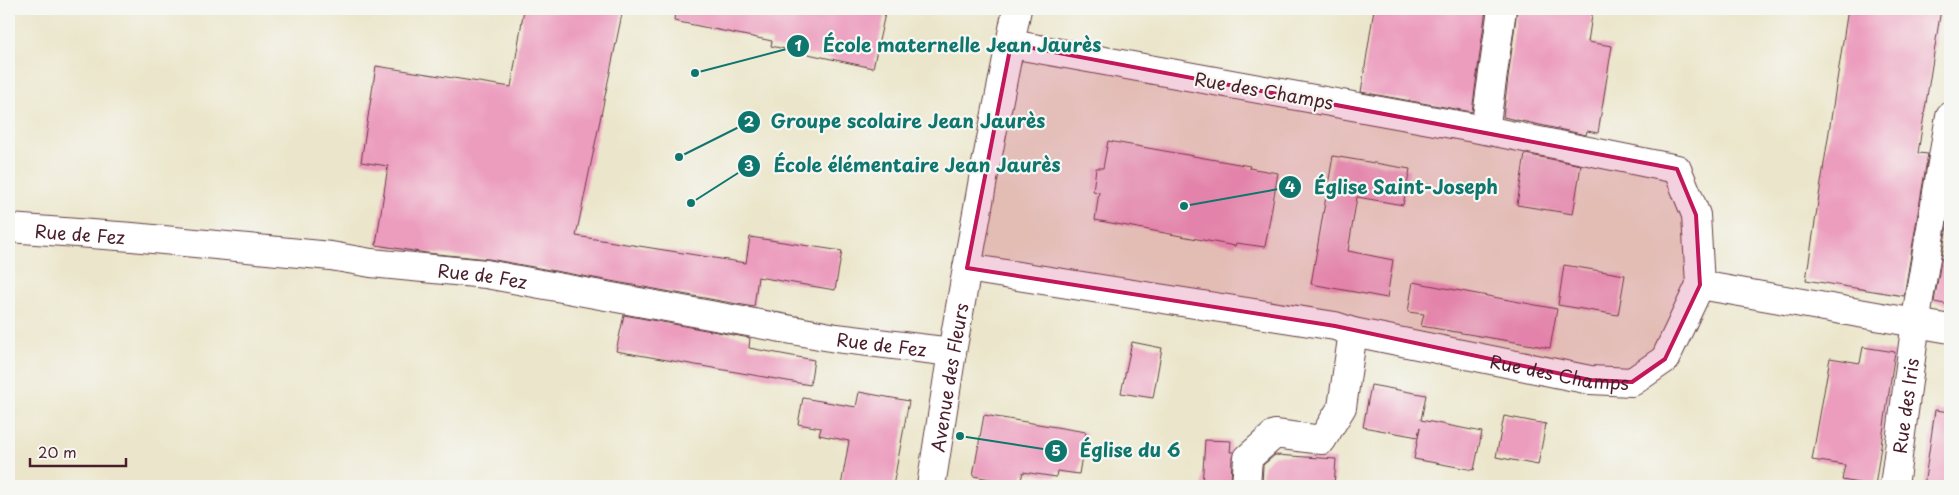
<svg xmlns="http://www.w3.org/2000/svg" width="1959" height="495" font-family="'Playpen Sans',sans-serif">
  <rect width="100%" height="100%" fill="#f6f6f2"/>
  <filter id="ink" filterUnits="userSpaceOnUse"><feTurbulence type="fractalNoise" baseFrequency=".02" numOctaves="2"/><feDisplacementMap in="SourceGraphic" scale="10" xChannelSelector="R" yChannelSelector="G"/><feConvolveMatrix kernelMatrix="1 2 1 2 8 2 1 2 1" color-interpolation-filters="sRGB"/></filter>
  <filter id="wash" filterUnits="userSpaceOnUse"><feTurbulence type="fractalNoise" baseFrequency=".0096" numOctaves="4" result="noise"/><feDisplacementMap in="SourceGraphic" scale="20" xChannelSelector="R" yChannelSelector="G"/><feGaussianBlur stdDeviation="1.12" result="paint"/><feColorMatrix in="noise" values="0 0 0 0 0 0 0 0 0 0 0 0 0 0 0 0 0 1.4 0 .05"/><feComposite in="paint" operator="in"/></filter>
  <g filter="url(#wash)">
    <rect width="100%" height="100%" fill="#ebe6cb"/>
    <g id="blocks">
      <path fill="#ec9dbe" d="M 524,9 L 623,9 L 576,236 L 746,263 L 750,237 L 842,251 L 835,290 L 758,277 L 754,307 L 489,259 L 426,253 L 376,245 L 388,166 L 361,162 L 376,66 L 511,87 Z
        M 675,9 L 886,9 L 873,68 L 771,46 L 772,41 L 674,21 Z
        M 1374,9 L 1486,9 L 1472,112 L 1361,92 Z
        M 1517,9 L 1593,9 L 1588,42 L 1612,46 L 1598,133 L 1587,131 L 1586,135 L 1503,117 Z
        M 1848,9 L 1941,9 L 1918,153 L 1928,154 L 1904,296 L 1806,280 Z
        M 1108,141 L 1250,166 L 1249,168 L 1278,173 L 1265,247 L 1236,243 L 1235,246 L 1095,220 L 1099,192 L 1093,191 L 1096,168 L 1103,168 Z
        M 1525,154 L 1581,165 L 1573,214 L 1517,205 Z
        M 1333,156 L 1410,169 L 1403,205 L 1357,197 L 1348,251 L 1393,260 L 1387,298 L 1311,284 Z
        M 1950,208 L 1950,305 L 1934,302 Z
        M 1564,265 L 1625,275 L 1618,315 L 1558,305 Z
        M 1413,282 L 1557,309 L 1550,348 L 1421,326 L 1424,314 L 1408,312 Z
        M 624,315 L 750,338 L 749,348 L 814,360 L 810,385 L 616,351 Z
        M 1132,342 L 1162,348 L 1153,398 L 1121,393 Z
        M 1863,347 L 1895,352 L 1875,486 L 1842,480 L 1845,465 L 1812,460 L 1830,358 L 1860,363 Z
        M 1371,385 L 1426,395 L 1421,420 L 1482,432 L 1474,470 L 1414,459 L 1420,427 L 1418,437 L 1363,427 Z
        M 859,392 L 909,401 L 893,486 L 841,486 L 849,441 L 819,435 L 821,428 L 798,424 L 803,398 L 856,407 Z
        M 1935,410 L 1950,412 L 1950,486 L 1924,486 Z
        M 984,415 L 1086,432 L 1079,474 L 1057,471 L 1056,477 L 1023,472 L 1020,484 L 973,476 Z
        M 1504,416 L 1546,424 L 1538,465 L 1496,457 Z
        M 1205,440 L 1231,441 L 1230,452 L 1234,452 L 1232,457 L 1231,486 L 1202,486 Z
        M 1275,455 L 1336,459 L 1334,486 L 1262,486 L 1263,465 Z"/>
    </g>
  </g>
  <g filter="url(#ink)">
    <use href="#blocks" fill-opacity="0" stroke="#623d43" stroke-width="1"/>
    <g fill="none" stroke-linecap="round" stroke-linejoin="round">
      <defs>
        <g id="minor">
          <path d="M 1485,130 L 1502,9"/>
          <path id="s1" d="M 9,228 L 132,237 L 331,256 L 371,263 L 486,274 L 836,338 L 952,352"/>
          <path id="s2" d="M 967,268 L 1335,326 L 1353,332 L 1590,380 L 1632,382 L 1665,359 L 1700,285 L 1696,215 L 1677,169 L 1485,130 L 1011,44"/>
          <path d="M 1700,285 L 1950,329"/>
          <path id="s3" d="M 931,486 L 952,352 L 984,174 L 1017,9"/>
          <path d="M 1246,486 L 1248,458 L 1275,434 L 1322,440 L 1342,407 L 1353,332"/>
          <path id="s4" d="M 1894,486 L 1919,299 L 1950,116"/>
        </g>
      </defs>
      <use href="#minor" stroke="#623d43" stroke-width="30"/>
      <use href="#minor" stroke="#fff" stroke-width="28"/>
    </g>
  </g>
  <path fill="#c2185b" fill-opacity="0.2" stroke="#c2185b" stroke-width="4" stroke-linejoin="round" d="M 1011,44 L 1677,169 L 1696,215 L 1700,285 L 1665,359 L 1632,382 L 1590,380 L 1335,326 L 967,268 Z"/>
  <g text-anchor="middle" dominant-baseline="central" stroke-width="4.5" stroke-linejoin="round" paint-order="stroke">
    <g font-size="18" fill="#4a1f2b" stroke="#f6f6f2">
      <text transform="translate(1264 90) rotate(10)">Rue des Champs</text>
      <text stroke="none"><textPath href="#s1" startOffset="71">Rue de Fez</textPath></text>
      <text stroke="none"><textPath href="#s1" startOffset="476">Rue de Fez</textPath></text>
      <text stroke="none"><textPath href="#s1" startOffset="881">Rue de Fez</textPath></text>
      <text stroke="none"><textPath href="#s2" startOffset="602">Rue des Champs</textPath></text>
      <text stroke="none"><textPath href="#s3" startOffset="110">Avenue des Fleurs</textPath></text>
      <text stroke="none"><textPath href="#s4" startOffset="81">Rue des Iris</textPath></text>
    </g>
  </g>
  <path fill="none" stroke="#0f766e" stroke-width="2" d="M695 73L798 46M679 157L749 122M691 203L749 166M1184 206L1290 187M960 436L1056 451"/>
  <g fill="#0f766e" stroke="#f6f6f2" stroke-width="2">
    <circle cx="695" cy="73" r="5"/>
    <circle cx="679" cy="157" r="5"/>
    <circle cx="691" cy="203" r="5"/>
    <circle cx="1184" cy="206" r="5"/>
    <circle cx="960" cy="436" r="5"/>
    <circle cx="798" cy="46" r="12"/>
    <circle cx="749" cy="122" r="12"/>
    <circle cx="749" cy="166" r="12"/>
    <circle cx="1290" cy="187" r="12"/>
    <circle cx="1056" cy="451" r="12"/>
  </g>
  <g font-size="15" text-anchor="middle" font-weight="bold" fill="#fff">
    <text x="798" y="51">1</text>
    <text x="749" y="127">2</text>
    <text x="749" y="171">3</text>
    <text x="1290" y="192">4</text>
    <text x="1056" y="456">5</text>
  </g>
  <g font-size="19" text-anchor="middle" font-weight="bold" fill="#0f766e" stroke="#f6f6f2" stroke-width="4.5" stroke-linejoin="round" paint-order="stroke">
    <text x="962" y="52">École maternelle Jean Jaurès</text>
    <text x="908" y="128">Groupe scolaire Jean Jaurès</text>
    <text x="917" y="172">École élémentaire Jean Jaurès</text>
    <text x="1406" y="194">Église Saint-Joseph</text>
    <text x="1130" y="457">Église du 6</text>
  </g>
  <rect width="1959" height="495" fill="none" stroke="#f6f6f2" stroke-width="30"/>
  <path d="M30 458v8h96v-8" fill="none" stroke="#4a1f2b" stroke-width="2.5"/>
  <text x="38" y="458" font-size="15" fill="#4a1f2b" stroke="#f6f6f2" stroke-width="4" paint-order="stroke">20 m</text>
</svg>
